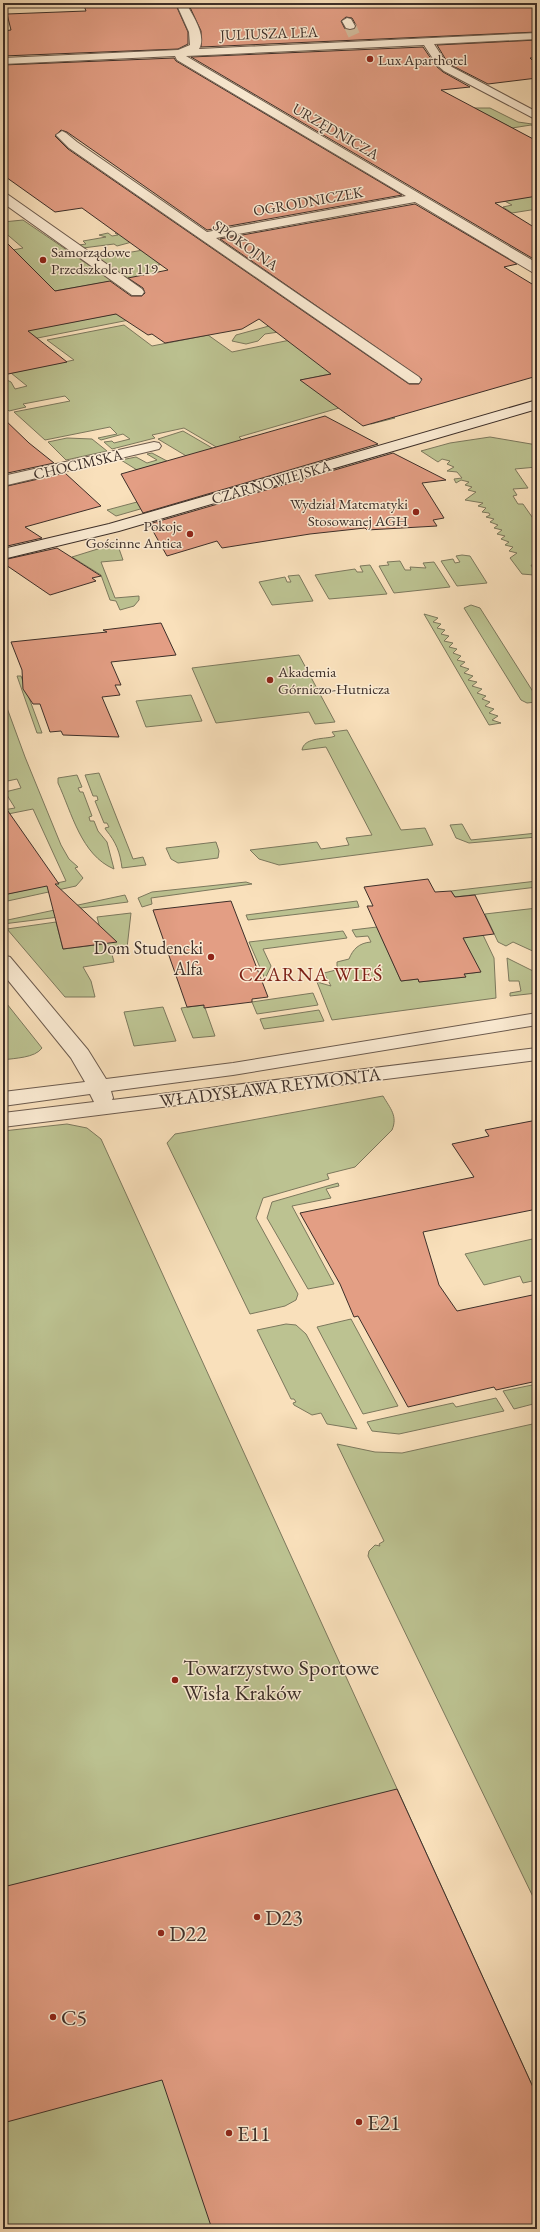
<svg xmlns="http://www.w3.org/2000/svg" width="540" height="2232" font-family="'EB Garamond',serif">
  <rect width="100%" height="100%" fill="#f9e0bb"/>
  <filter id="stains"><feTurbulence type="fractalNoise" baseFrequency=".005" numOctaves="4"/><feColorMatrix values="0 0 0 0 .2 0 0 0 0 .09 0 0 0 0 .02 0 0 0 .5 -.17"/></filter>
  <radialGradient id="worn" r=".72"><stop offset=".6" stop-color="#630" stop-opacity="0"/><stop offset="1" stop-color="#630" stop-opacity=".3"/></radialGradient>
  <path fill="#bcc291" stroke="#7c785d" d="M 474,108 L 490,108 L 518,122 L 532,124 L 537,128 L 531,125 L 512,128 Z
    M 518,188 L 537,198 L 537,209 L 512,213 L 503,207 L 512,205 L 499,198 Z
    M 23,220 L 112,281 L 3,300 L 3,252 L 23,248 L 3,231 L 3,222 Z
    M 119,232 L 132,242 L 117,246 L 114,244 L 83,248 L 79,245 L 86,244 L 83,241 L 106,237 L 99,235 L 108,233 L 112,236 L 118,235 L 115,233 Z
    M 143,250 L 163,264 L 149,267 L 169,281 L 139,286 L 98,258 Z
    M 120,313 L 129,320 L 7,344 L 3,335 Z
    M 124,325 L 152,346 L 208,335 L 232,352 L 295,339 L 340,372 L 301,380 L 355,399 L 395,418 L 371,424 L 339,408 L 239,437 L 243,441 L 218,448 L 184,428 L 152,435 L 155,438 L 112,449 L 104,442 L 112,441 L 114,443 L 130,439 L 123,434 L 101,440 L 98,438 L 117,434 L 110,427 L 45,440 L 14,412 L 70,401 L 65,396 L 23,404 L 26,407 L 9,411 L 3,405 L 3,378 L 11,382 L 15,389 L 27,386 L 11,373 L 74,360 L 47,340 Z
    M 269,326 L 279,332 L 265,334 L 258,341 L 246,344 L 232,341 L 236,335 Z
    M 183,431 L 214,449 L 188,457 L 158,439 Z
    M 490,437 L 537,445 L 537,467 L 515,469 L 528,488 L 513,489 L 517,495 L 513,496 L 518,504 L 523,504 L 537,524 L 537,565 L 531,565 L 536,574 L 534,575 L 522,574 L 510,558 L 517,553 L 509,551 L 513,547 L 505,545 L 509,542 L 501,539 L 505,536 L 497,534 L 502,530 L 494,528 L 498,525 L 490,522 L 494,519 L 486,517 L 490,515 L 489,513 L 482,512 L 486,508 L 478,506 L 483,503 L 465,500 L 476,492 L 468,490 L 472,487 L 465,485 L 469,482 L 461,480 L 456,483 L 454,479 L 462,478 L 457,472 L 447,471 L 454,467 L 447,464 L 450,461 L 442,459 L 438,462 L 421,451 L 450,443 Z
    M 67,438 L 92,439 L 107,451 L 66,460 L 48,442 Z
    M 152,453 L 167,461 L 137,470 L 121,460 L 136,457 L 147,463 L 157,460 L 147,454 Z
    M 152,498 L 161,503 L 116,516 L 107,510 Z
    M 117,543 L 123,560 L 101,562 L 115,598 L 139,596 L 139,600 L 134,606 L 120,610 L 116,601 L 110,600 L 101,575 L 72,557 Z
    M 462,555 L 470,556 L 487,583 L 457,586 L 441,561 L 453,559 L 455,563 L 460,562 L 456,556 Z
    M 400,561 L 405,570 L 411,570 L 410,567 L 426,568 L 423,563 L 434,562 L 450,587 L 394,593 L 379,566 L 389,565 L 387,562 Z
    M 370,565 L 387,594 L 329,599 L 315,575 L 355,569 L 357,572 L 363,572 L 360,566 Z
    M 299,575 L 313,601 L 272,605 L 259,582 L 285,577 L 287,582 L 291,582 L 288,576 Z
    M 471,605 L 480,608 L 537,698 L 536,702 L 527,703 L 521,700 L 464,608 Z
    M 424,614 L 438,618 L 433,622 L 441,624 L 437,628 L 445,630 L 441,634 L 449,636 L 444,641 L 453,643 L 449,647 L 457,649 L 453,653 L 461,656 L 457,660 L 465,662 L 460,666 L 469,669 L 464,673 L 473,676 L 468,680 L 477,682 L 472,686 L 482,689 L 477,693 L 486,696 L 482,699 L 490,702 L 485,706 L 494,709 L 489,713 L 498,716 L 492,720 L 501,723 L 489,725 Z
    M 299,655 L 335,722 L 315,724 L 309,712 L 216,723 L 192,668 Z
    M 17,676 L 21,676 L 42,733 L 37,733 Z
    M 191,695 L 202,721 L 146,727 L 136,701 Z
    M 3,697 L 25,757 L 61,845 L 69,859 L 78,867 L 75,868 L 83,878 L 76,886 L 3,902 L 3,895 L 66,881 L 33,809 L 3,815 L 3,810 L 15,808 L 5,792 L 21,788 L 17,779 L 3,782 Z
    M 347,730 L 401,830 L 425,828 L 433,845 L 279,865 L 259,859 L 250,850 L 317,842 L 321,849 L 349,845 L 346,838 L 372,835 L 326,747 L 302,750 C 304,738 322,739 332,737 L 335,736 L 332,732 Z
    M 99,773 L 133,859 L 143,857 L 146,865 L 122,868 C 120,852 116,842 106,830 L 105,828 L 109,827 L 107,823 L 104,823 L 95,801 L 98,800 L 97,796 L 93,796 L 85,775 Z
    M 77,775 L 82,787 L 78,788 L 80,792 L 83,792 L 92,816 L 89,817 L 90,821 L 94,821 L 98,831 L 107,842 L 114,869 C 81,855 72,813 58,783 L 58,778 Z
    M 462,824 L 471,840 L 537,833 L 537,837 L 469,843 L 456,838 L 450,825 Z
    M 216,842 L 219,851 L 218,858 L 178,863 L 171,859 L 166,848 Z
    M 537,881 L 537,887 L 455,897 L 451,891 Z
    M 246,882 L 252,884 L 151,898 L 152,904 L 142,907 L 138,898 L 152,892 Z
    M 125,895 L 128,902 L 65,910 L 67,916 L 3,924 L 3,921 Z
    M 357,901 L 359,907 L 248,920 L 246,915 Z
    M 537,908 L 537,953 L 513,942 L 506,946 L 498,942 L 485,914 Z
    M 131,913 L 127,948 L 110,947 L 114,962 L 83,967 L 91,981 L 95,997 L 65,997 L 7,929 L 56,922 L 63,949 L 104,944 L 97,917 Z
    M 453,918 L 483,935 L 494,958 L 496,998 L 332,1020 L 317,982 L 331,986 L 324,973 L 340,969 L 337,966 L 337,962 L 349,959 C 353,949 359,943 371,942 L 368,936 L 356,937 L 352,930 L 377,927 L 401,981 L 418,979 L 419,982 L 465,977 L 464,974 L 480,972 Z
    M 343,931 L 347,938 L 263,949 L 271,966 L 265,979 L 249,942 Z
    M 507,958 L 537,973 L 537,993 L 510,996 L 510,993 L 521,991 L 519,981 L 509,981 Z
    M 313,993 L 318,1005 L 257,1014 L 252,1002 Z
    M 3,999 L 42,1048 C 35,1058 15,1058 3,1060 Z
    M 204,1005 L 215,1036 L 193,1038 L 181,1008 Z
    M 163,1007 L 176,1041 L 134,1046 L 124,1012 Z
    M 319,1010 L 324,1021 L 264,1029 L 260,1019 Z
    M 383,1096 C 390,1108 398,1116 392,1130 L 355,1167 L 327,1174 L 329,1179 L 263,1198 L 256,1218 L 298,1294 L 296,1300 L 285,1306 L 250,1314 L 167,1143 L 175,1134 L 181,1133 Z
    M 67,1124 L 87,1128 L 101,1139 L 537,2096 L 537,2229 L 3,2229 L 3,1131 Z
    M 338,1183 L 339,1186 L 326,1189 L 331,1198 L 292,1206 L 334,1284 L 308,1289 L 267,1218 L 272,1202 Z
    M 537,1238 L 537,1280 L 523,1283 L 520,1276 L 484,1285 L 465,1254 Z
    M 351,1319 L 398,1406 L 363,1414 L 317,1327 Z
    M 286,1324 L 296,1325 L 306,1334 L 357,1429 L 327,1424 L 321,1413 L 312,1415 L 294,1405 L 293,1403 L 296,1402 L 294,1399 L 291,1399 L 257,1330 Z
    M 537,1384 L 537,1403 L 514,1409 L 503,1391 Z
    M 496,1398 L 504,1411 L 399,1434 L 372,1431 L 367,1422 L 453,1403 L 456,1407 Z
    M 537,1423 L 537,1905 L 368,1556 L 369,1551 L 375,1545 L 380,1546 L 379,1544 L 384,1541 L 337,1444 L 375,1452 L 402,1453 Z"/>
  <path fill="#e39e84" stroke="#3d2f29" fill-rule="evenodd" d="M 83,3 L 175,3 L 188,32 L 188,44 L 178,49 L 3,56 L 3,31 L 11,30 L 7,14 L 86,11 Z
    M 188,3 L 537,3 L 537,32 L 201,47 L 201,31 ZM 346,17 L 352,18 L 356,25 L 354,29 L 345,29 L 341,21 Z
    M 537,40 L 537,58 L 530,58 L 537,65 L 537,78 L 488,84 L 453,66 L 446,60 L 437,45 Z
    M 423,47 L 436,66 L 443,72 L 470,87 L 441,90 L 537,141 L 537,196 L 495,203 L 537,229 L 537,261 L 191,57 Z
    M 174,58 L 176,61 L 402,195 L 207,230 L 67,132 L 61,130 L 55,136 L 68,149 L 409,384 L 419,384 L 422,379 L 220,239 L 415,204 L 517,264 L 504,267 L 537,287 L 537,376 L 363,426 L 300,380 L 331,374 L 259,319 L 242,329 L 165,343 L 152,334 L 148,335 L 116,314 L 28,331 L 67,362 L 3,375 L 3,239 L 55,291 L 110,281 L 131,296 L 142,296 L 145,293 L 143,288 L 128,278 L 168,270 L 82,208 L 55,212 L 3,175 L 3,65 Z
    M 325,416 L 378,444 L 143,513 L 121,474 Z
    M 3,418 L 29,443 L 54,463 L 3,474 Z
    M 393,453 L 446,480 L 422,483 L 444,518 L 433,520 L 437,526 L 367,530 L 365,528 L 310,534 L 222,548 L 217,541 L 167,556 L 149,524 Z
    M 65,473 L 101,506 L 25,527 L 42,538 L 3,547 L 3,487 Z
    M 57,548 L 101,576 L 92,578 L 96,581 L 50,595 L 3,563 L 3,560 Z
    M 161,623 L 176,655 L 111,662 L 121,685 L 115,685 L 120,695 L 102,697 L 119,737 L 63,735 L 61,731 L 50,732 L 40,704 L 33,704 L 23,689 L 22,670 L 11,642 L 107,632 L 103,630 Z
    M 3,804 L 59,884 L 55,884 L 117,942 L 63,949 L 47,886 L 3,895 Z
    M 428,879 L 435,892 L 451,891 L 455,897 L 475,895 L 494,934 L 463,938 L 481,972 L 464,974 L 466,977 L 419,982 L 418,979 L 401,981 L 367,906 L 373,906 L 364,887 Z
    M 231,901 L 268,997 L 252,999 L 252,1002 L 204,1008 L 204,1005 L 187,1007 L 153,910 Z
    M 537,1120 L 537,1209 L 423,1232 L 439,1285 L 457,1311 L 537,1294 L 537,1381 L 496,1390 L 494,1387 L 408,1407 L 358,1316 L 354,1317 L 340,1284 L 300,1213 L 474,1177 L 452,1144 L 489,1136 L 485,1130 Z
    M 397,1789 L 537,2096 L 537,2229 L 212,2229 L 162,2080 L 3,2123 L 3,1887 Z"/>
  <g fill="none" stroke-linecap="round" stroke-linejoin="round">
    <path stroke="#d3bd9e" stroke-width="12" stroke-dasharray="12 6" stroke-linecap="butt" d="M 350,26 L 354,35"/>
    <defs>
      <path id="minor" d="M 176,3 L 186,3 C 192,15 207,35 199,49 L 537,33 L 537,39 L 434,44 L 445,61 L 452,67 L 537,112 L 537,120 L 444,71 L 437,65 L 424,45 L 186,56 L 537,263 L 537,273 L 532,272 L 415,202 L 216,238 L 419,377 L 421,380 L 419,383 L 409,383 L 69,148 L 56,135 L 62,131 L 66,133 L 77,142 L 207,232 L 406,196 L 177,60 L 175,56 L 3,64 L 3,58 L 178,50 L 190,45 L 189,32 Z
        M 347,18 L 351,19 L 355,26 L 354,28 L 350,29 L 346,28 L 342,21 Z
        M 3,193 L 7,194 L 142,289 L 144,292 L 142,295 L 132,295 L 3,203 Z
        M 154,442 L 159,443 L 161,446 L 159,449 L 3,486 L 3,476 Z
        M 3,955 L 10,957 L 88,1050 L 106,1079 L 233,1063 L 537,1013 L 537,1025 L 233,1075 L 111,1091 L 113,1098 L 112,1100 L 537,1048 L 537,1060 L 3,1127 L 3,1113 L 94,1102 L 90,1094 L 3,1106 L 3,1092 L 85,1082 L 71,1058 L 3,974 Z"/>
      <path id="secondary" d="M 537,400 L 537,409 L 119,531 L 3,559 L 3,549 L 109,524 Z"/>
    </defs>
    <use href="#minor" stroke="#6c5b4e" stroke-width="2"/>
    <use href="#secondary" stroke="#3d2f29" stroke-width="2"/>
    <use href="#minor" fill="#fbebd3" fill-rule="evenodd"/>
    <use href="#secondary" fill="#fbebd3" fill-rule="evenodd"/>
  </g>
  <g fill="#8f2418" stroke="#fbebd3" stroke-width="1.5">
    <circle cx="370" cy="59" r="4"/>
    <circle cx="43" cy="260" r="4"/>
    <circle cx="416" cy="512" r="4"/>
    <circle cx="190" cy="534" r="4"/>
    <circle cx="270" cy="680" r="4"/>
    <circle cx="211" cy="957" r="4"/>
    <circle cx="175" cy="1680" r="4"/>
    <circle cx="257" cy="1917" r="4"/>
    <circle cx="161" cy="1933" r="4"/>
    <circle cx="53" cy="2017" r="4"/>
    <circle cx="359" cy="2122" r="4"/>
    <circle cx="229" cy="2133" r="4"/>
  </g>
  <g text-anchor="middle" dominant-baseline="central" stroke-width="3" stroke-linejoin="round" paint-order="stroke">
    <g font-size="15" fill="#3d2f29" stroke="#fbebd3">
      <text transform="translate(269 33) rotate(-2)">JULIUSZA LEA</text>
      <text transform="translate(336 131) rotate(30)">URZĘDNICZA</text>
      <text transform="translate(308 201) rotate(-10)">OGRODNICZEK</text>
      <text transform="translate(246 245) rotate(35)">SPOKOJNA</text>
      <text transform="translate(78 464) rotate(-13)">CHOCIMSKA</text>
      <text transform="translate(271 482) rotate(-16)">CZARNOWIEJSKA</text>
    </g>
    <g font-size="15" fill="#3d2f29" stroke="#fbebd3" text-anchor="start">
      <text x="378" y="59">Lux Aparthotel</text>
      <text x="51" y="251">Samorządowe<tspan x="51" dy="17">Przedszkole nr 119</tspan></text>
      <text x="408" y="503" text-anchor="end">Wydział Matematyki<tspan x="408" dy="17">Stosowanej AGH</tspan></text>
      <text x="182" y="525" text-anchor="end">Pokoje<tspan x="182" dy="17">Gościnne Antica</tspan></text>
      <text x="278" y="671">Akademia<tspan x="278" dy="17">Górniczo-Hutnicza</tspan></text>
    </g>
    <g font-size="18" fill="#3d2f29" stroke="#fbebd3" text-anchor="end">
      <text x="203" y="947">Dom Studencki<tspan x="203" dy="21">Alfa</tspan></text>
    </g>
    <g font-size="18" fill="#3d2f29" stroke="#fbebd3">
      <text transform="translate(270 1087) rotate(-7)">WŁADYSŁAWA REYMONTA</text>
    </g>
    <g font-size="20" letter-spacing="1" fill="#7a1f14" stroke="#fbebd3">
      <text x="311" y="974">CZARNA WIEŚ</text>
    </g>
    <g font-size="22" fill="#3d2f29" stroke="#fbebd3" text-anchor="start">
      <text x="183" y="1667">Towarzystwo Sportowe<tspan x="183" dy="25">Wisła Kraków</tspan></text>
      <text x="265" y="1917">D23</text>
      <text x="169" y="1933">D22</text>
      <text x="61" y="2017">C5</text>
      <text x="367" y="2122">E21</text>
      <text x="237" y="2133">E11</text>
    </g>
  </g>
  <rect width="540" height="2232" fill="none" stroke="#f9e0bb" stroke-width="16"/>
  <rect x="4" y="4" width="532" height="2224" fill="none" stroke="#3d2f29" stroke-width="2"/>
  <rect x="8" y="8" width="524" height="2216" fill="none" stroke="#3d2f29"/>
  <rect width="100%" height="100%" filter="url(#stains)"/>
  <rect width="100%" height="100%" fill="url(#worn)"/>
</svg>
